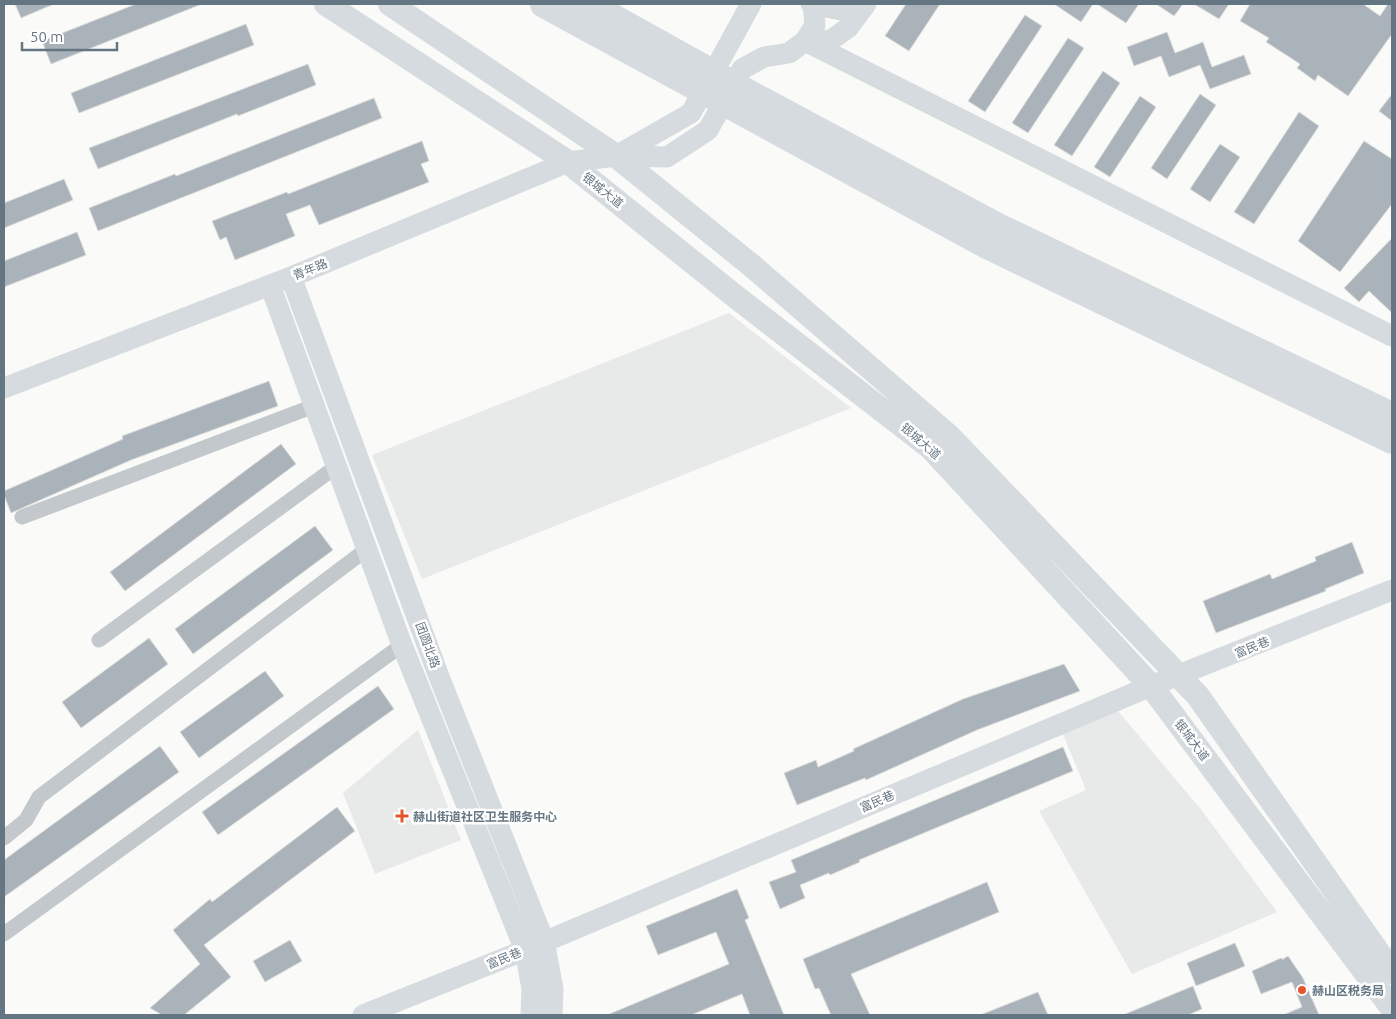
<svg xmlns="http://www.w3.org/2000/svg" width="1396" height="1019" font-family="Ubuntu,'Noto Sans SC',sans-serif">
  <rect width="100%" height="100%" fill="#fafaf8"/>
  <path fill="#e8e9e9" d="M 729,313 L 851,408 L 422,579 L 372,455 Z
    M 1117,710 L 1200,808 L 1277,912 L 1132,974 L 1039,811 L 1086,790 L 1062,732 Z
    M 418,730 L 461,840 L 375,874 L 343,793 Z"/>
  <path fill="#aab3b9" stroke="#dcdcda" d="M 15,4 L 54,4 L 21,18 Z
    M 136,4 L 202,4 L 51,64 L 42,41 Z
    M 906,4 L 940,4 L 909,51 L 885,36 Z
    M 1054,4 L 1093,4 L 1081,22 Z
    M 1097,4 L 1139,4 L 1126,23 Z
    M 1156,4 L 1183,4 L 1174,16 Z
    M 1194,4 L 1229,4 L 1219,19 Z
    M 1250,4 L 1363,4 L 1380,16 L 1388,4 L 1392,4 L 1392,34 L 1348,96 L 1318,75 L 1315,81 L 1297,68 L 1300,64 L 1266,42 L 1269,38 L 1240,21 Z
    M 1025,15 L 1042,26 L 985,112 L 968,101 Z
    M 246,24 L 254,45 L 79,113 L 71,93 Z
    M 1167,32 L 1175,53 L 1203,42 L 1212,67 L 1244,55 L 1251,74 L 1210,89 L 1200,65 L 1169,77 L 1161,56 L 1134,66 L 1127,47 Z
    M 1068,38 L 1084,48 L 1028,133 L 1012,123 Z
    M 308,64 L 316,85 L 238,116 L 237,114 L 98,169 L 89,148 Z
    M 1103,71 L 1120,83 L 1072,156 L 1054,145 Z
    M 1200,94 L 1216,105 L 1167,179 L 1151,168 Z
    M 1392,94 L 1392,121 L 1379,111 Z
    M 1140,96 L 1156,107 L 1110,177 L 1094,167 Z
    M 374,98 L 382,118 L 98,231 L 89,208 L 175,174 L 176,176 Z
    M 1299,112 L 1319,126 L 1254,224 L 1234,212 Z
    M 422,141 L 429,161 L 421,164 L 429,182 L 319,225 L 310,205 L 286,214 L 295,236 L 235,260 L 226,237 L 220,240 L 212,221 L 287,192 L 288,194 Z
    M 1364,141 L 1392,159 L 1392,204 L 1340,272 L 1298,241 Z
    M 1220,144 L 1240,157 L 1210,202 L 1190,189 Z
    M 64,179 L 73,200 L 4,228 L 4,203 Z
    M 77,232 L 86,255 L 4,287 L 4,261 Z
    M 1392,238 L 1392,313 L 1369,291 L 1359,302 L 1344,288 Z
    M 269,381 L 278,406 L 131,460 L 11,513 L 4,495 L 4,491 L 123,439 L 122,436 Z
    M 281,444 L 296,464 L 125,591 L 110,572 Z
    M 315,526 L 333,550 L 193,654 L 175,629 Z
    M 1352,542 L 1364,573 L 1325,589 L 1326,591 L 1216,633 L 1203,601 L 1270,574 L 1272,579 L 1316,561 L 1315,557 Z
    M 149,638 L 168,664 L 81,728 L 62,702 Z
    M 1064,664 L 1080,691 L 977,730 L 866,780 L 865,778 L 797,805 L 784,773 L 816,760 L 818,767 L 854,751 L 853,749 L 963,699 Z
    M 265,671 L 284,696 L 199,758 L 180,732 Z
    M 378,686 L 394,709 L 218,835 L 202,812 Z
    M 160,746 L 179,772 L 4,897 L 4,860 Z
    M 1063,747 L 1073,771 L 859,860 L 860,862 L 830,875 L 829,873 L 800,885 L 805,898 L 780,909 L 769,882 L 796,872 L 791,860 Z
    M 337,807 L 355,831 L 204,945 L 231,977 L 184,1015 L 162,1015 L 150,1008 L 200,964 L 173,930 L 210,899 L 212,902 Z
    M 987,882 L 999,912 L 851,974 L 870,1015 L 831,1015 L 819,988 L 815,989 L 803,959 Z
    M 737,889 L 749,918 L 745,920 L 784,1015 L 750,1015 L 742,994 L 691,1015 L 607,1015 L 729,964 L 716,932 L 658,955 L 646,926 Z
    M 290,940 L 302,961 L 265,982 L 253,961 Z
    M 1235,943 L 1245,966 L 1196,986 L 1187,963 Z
    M 1288,956 L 1303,978 L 1319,1015 L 1283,1015 L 1302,1007 L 1292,982 L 1261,994 L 1252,971 L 1281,958 L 1284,960 L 1283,959 Z
    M 1193,986 L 1202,1009 L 1188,1015 L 1123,1015 Z
    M 1038,992 L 1048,1015 L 980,1015 Z"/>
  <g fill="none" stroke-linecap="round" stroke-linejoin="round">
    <path stroke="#c3c8cc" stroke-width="15" d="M 22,517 L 314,406
      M 99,640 L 337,466
      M 4,838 L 26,820 L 39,797 L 367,549
      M 4,934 L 402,645"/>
    <path stroke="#d6dbdf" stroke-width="21" d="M 751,4 L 691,113 L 616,156 L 667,157 L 708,130 L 742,69 L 764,57 L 789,53 L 805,41 L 815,25 L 813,5 L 811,4
      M 812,4 L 841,10 L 859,4
      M 866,4 L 848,28 L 831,40 L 805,41 L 1392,336
      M 291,277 L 438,674 L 544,941 L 553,989 L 552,1015
      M 270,285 L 402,645 L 525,950 L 532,989 L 531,1015
      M 4,388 L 291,277 L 568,162 L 616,156
      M 363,1015 L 525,950 L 1151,686 L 1392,590"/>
    <path stroke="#d6dbdf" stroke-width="24" d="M 326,4 L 568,162 L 736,297 L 931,448 L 1151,686 L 1392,1008
      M 390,4 L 616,156 L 751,265 L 949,436 L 1198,696 L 1392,972"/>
    <path stroke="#d6dbdf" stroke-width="28" d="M 544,4 L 987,245 L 1392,440
      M 588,4 L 755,97 L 998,227 L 1392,416"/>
  </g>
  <g fill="#e4572e" stroke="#fff" stroke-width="2">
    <path d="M399.5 808.5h5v5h5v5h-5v5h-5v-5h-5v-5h5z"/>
    <circle cx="1302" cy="990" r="5"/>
  </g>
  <g text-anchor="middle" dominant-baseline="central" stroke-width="5" stroke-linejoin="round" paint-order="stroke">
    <g font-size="12" fill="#657683" stroke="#fff">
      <text transform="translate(603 190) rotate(39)">银城大道</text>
      <text transform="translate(310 269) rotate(-22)">青年路</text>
      <text transform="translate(921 441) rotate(41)">银城大道</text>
      <text transform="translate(428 645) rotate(70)">团圆北路</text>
      <text transform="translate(1252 647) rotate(-22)">富民巷</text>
      <text transform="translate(1192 740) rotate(53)">银城大道</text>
      <text transform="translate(877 801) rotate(-23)">富民巷</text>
      <text transform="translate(504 958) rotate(-22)">富民巷</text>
    </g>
    <g font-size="12" font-weight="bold" fill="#657683" stroke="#fff" text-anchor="start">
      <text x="413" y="816">赫山街道社区卫生服务中心</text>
      <text x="1312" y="990">赫山区税务局</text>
    </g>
  </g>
  <rect width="1396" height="1019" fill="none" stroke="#657683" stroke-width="10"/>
  <path d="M22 42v8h95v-8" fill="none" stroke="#657683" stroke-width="2.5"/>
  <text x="30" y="42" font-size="15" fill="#657683" stroke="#ffffff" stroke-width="4" paint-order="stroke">50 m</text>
</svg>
